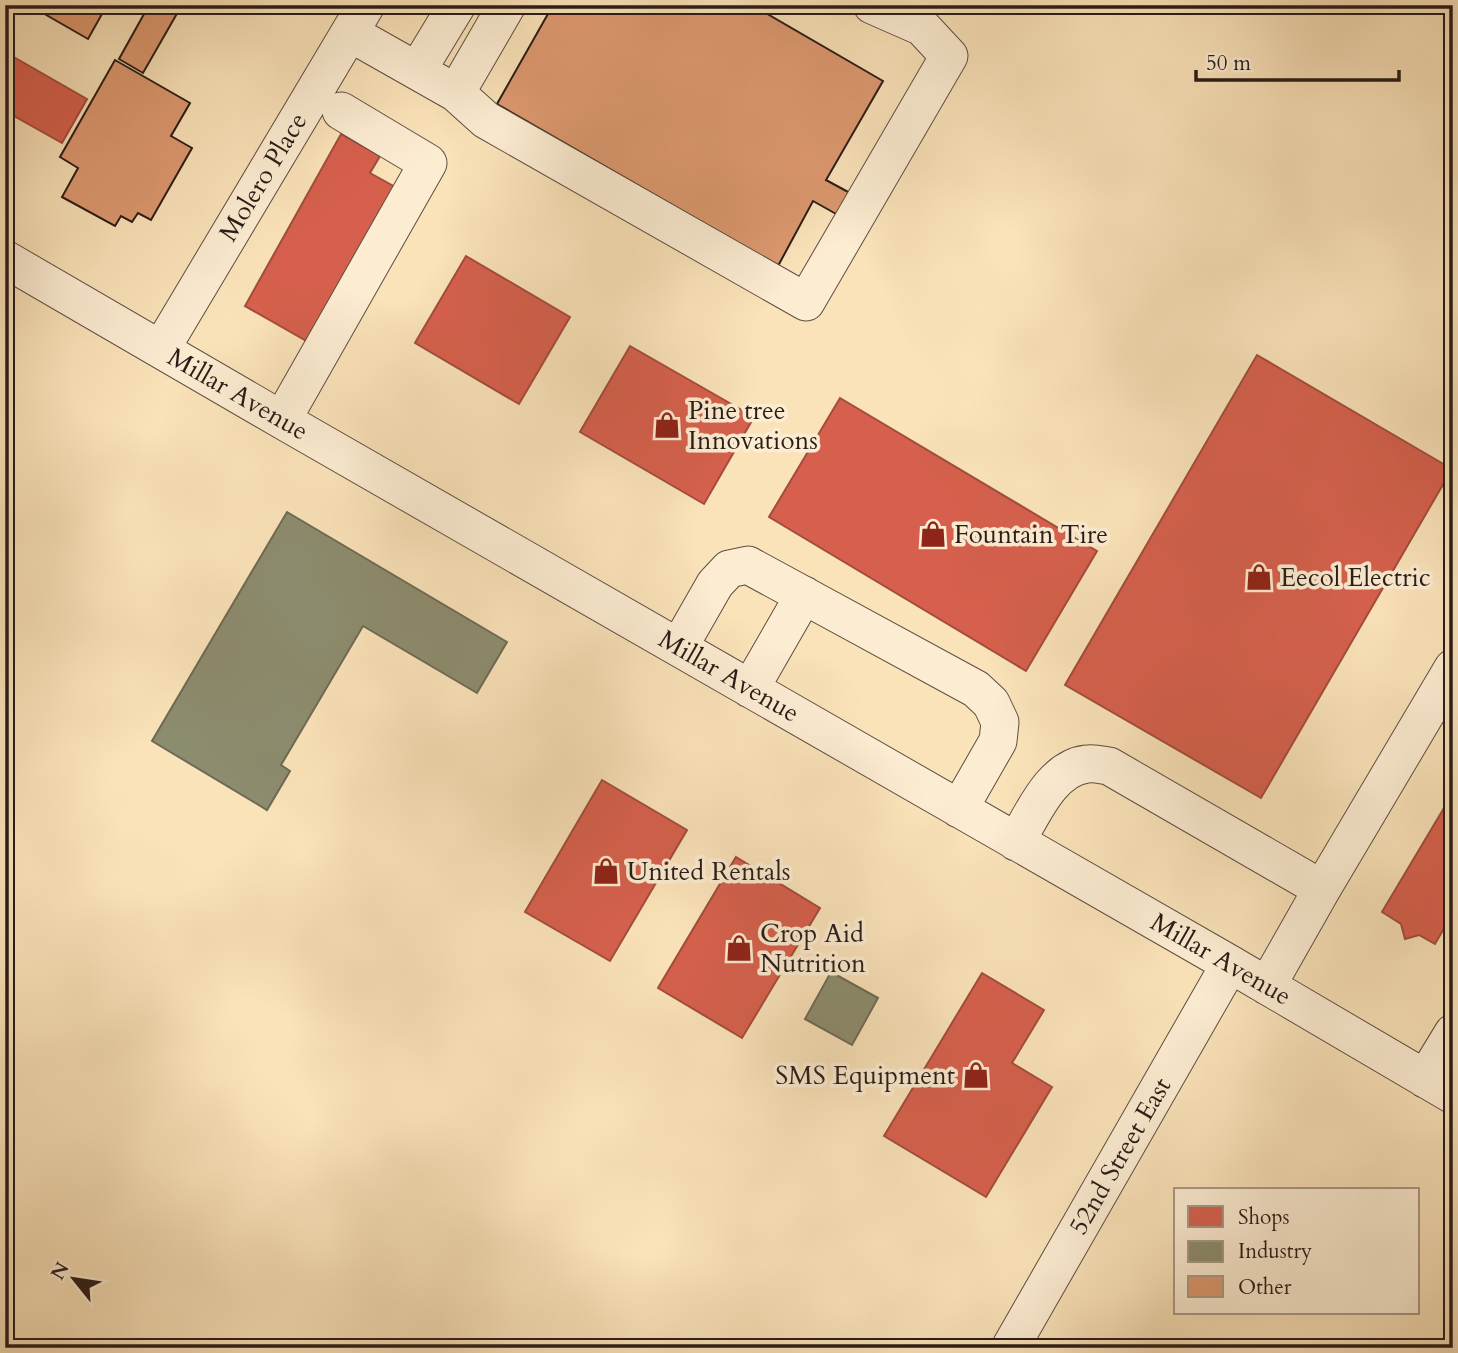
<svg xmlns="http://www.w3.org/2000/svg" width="1458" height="1353" font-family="Cardo,serif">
  <rect width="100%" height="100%" fill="#fae2b9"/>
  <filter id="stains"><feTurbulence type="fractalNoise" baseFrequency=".00286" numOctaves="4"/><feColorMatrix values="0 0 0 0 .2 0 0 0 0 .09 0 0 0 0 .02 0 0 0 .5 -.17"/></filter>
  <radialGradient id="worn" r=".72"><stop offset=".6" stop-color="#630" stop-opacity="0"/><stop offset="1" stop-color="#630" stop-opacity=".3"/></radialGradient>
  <path fill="#d6604d" stroke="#a24c3d" stroke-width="2" d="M 5,52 L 87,99 L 62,143 L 5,111 Z
    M 341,134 L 380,156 L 370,173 L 395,187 L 308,342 L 245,306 Z
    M 466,256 L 570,317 L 519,404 L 415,343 Z
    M 630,346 L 754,417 L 704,504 L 580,432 Z
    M 1257,355 L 1452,469 L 1261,798 L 1065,685 Z
    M 840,398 L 1097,551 L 1026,671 L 769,517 Z
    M 602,780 L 687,830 L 610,961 L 525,912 Z
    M 1453,793 L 1453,913 L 1435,944 L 1419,935 L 1405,939 L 1401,924 L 1382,912 Z
    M 736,857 L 820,908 L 742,1038 L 658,988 Z
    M 982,973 L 1044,1010 L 1012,1063 L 1052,1087 L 986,1197 L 884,1136 Z"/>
  <path fill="#8c8c6e" stroke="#6e6a54" stroke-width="2" d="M 287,512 L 507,642 L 477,693 L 363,626 L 281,765 L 290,771 L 267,810 L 152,741 Z
    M 831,972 L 878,998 L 852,1045 L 805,1019 Z"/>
  <path fill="#dd986f" stroke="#291c17" stroke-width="2" d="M 29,5 L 107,5 L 88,39 Z
    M 149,5 L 171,5 L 179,10 L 143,73 L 119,59 Z
    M 553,5 L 752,5 L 883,81 L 826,180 L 850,193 L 838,215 L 813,201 L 778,266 L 497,104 Z
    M 115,60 L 190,103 L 171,136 L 192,148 L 151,220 L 138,213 L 132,222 L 121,216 L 115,226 L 62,197 L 78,168 L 60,157 Z"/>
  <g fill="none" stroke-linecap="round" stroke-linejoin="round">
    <defs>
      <path id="minor" d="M 350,33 L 456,93 L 507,5
        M 417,71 L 457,5
        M 456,93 L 486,120 L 806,302 L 949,56 L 922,27 L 872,5
        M 5,259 L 282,420 L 1230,964 L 1453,1095
        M 161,349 L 366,5
        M 282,420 L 428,163 L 341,111
        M 679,647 L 715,584 L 729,569 L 748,565 L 976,689 L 991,703 L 1000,722 L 998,741 L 959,809
        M 750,689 L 804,595
        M 1016,842 C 1033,814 1051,768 1087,764 C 1094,763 1102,765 1109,766 L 1322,889
        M 1267,986 L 1322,889 L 1453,668
        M 1425,1079 L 1453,1033
        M 1010,1348 L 1230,964"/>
    </defs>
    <use href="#minor" stroke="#5d4e40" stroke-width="39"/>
    <use href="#minor" stroke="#fcecd2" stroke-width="37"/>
  </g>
  <defs>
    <symbol id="shop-bare" viewBox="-9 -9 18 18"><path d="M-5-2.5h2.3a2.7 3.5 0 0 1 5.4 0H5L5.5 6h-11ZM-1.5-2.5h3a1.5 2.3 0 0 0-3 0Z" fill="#8f2418" stroke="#fcecd2" stroke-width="2.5" paint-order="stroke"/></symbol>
  </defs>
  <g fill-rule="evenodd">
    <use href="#shop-bare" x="648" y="406" width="38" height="38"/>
    <use href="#shop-bare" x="914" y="515" width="38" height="38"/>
    <use href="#shop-bare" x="1240" y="558" width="38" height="38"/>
    <use href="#shop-bare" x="587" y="852" width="38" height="38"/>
    <use href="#shop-bare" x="720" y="929" width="38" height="38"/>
    <use href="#shop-bare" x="957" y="1056" width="38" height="38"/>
  </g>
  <g text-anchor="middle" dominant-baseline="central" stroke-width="7" stroke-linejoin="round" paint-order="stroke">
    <g font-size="26" fill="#291c17" stroke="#fcecd2">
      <text transform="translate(263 177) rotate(-59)">Molero Place</text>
      <text transform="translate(238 394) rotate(30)">Millar Avenue</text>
      <text transform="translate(729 676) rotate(30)">Millar Avenue</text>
      <text transform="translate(1221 959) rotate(30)">Millar Avenue</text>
      <text transform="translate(1120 1156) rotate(-60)">52nd Street East</text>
    </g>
    <g font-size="26" fill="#291c17" stroke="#fcecd2" text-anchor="start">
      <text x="688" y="410">Pine tree<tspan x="688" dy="30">Innovations</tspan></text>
      <text x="954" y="534">Fountain Tire</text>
      <text x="1280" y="577">Eecol Electric</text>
      <text x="627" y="871">United Rentals</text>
      <text x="760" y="933">Crop Aid<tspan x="760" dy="30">Nutrition</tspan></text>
      <text x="955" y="1075" text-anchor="end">SMS Equipment</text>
    </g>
  </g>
  <rect width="1458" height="1353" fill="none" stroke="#fae2b9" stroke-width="28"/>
  <rect x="7" y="7" width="1444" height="1339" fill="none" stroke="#291c17" stroke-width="3.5"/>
  <rect x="14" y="14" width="1430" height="1325" fill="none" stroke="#291c17" stroke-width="2"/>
  <rect x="1174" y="1188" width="245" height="126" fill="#fcecd2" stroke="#a89987" stroke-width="2"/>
  <rect x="1188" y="1206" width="35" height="21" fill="#d6604d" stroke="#a89987" stroke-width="2"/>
  <text x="1238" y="1224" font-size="21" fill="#291c17">Shops</text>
  <rect x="1188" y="1241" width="35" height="21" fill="#8c8c6e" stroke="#a89987" stroke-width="2"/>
  <text x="1238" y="1258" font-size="21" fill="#291c17">Industry</text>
  <rect x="1188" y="1276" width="35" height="21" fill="#dd986f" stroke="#a89987" stroke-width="2"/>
  <text x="1238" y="1294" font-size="21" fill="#291c17">Other</text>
  <g transform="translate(74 1279) rotate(300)" stroke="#fcecd2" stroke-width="5" paint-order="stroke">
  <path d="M0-5L12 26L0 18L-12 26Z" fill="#291c17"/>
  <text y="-10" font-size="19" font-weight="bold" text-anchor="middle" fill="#291c17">N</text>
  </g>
  <path d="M1196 70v10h203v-10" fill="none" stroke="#291c17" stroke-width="3.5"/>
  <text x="1206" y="70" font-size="21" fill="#291c17" stroke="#fcecd2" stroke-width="5" paint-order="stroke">50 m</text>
  <rect width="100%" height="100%" filter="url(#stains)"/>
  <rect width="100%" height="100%" fill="url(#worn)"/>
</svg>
